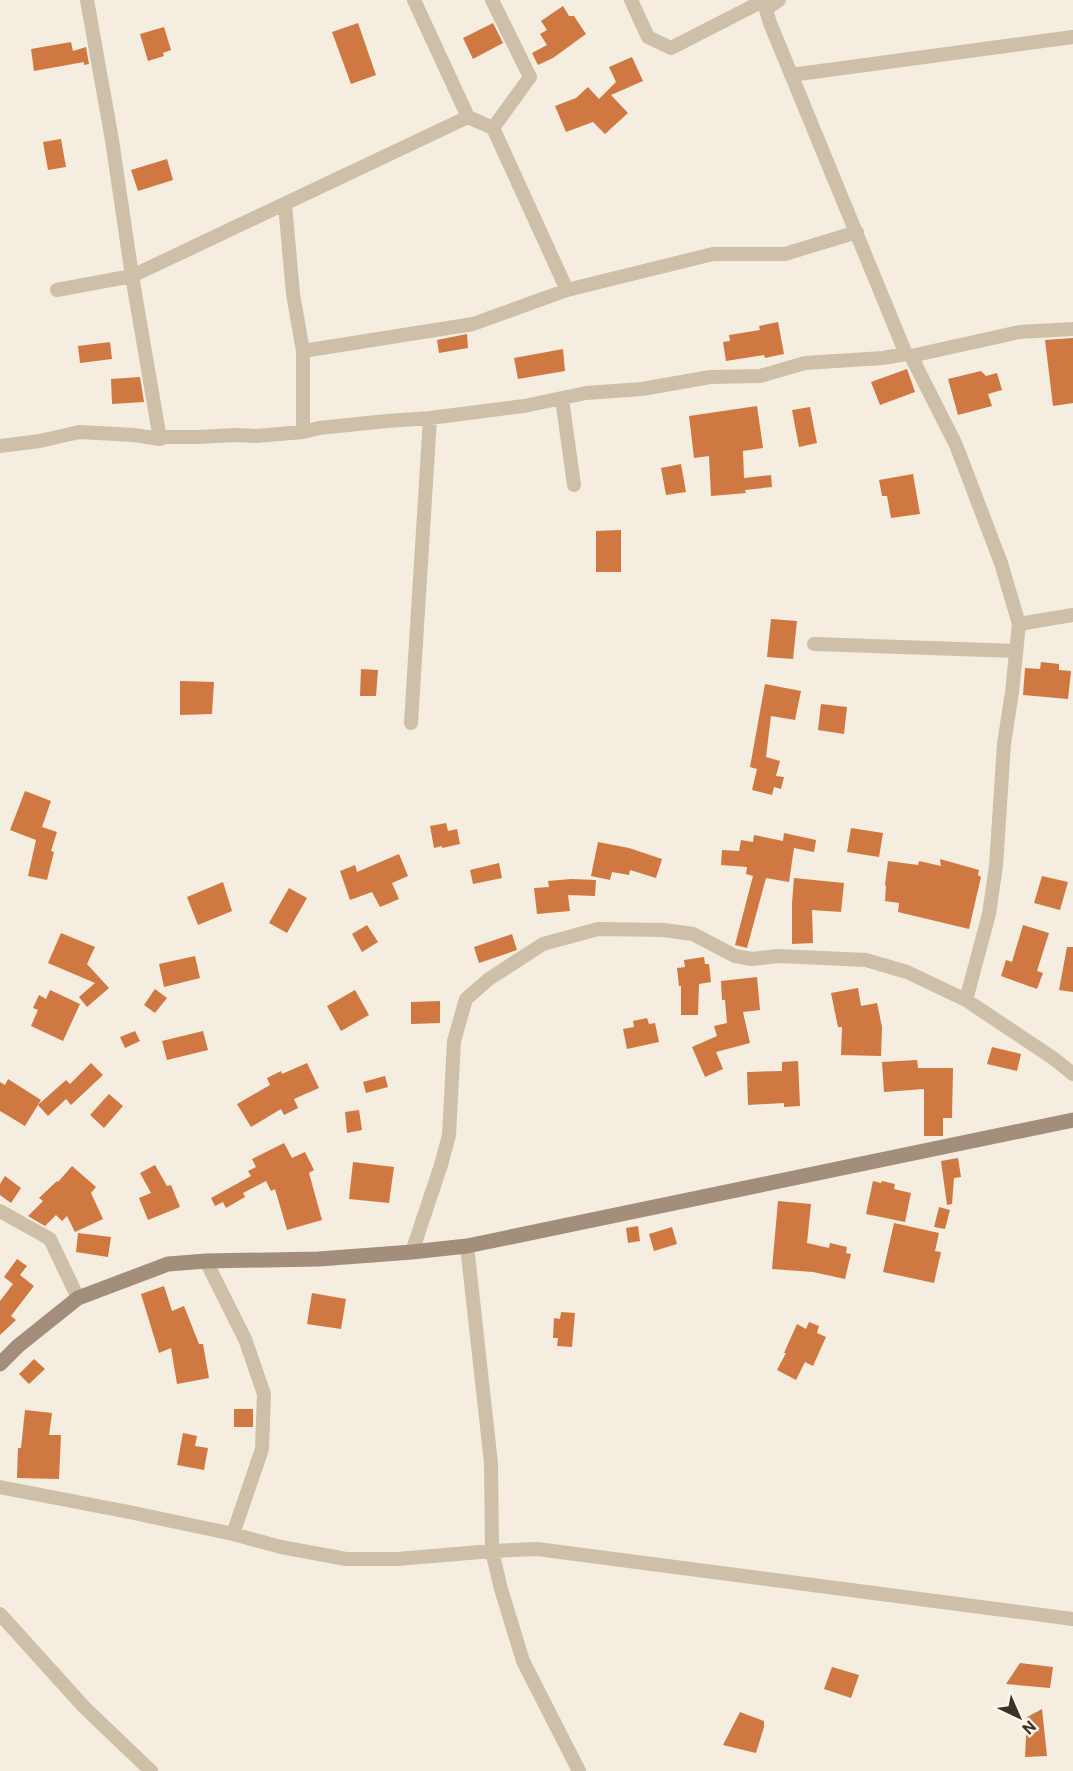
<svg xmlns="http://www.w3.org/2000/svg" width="1073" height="1771" font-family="Roboto,sans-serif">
  <rect width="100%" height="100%" fill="#f5eddf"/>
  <path fill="#cf7842" d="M 563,6 L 569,16 L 574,16 L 586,34 L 553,58 L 538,65 L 532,53 L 547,45 L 540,34 L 547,30 L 541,21 Z
    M 358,23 L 376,75 L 351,84 L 332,32 Z
    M 493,23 L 503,43 L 473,59 L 463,38 Z
    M 164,27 L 171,50 L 163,53 L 164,56 L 148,61 L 140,34 Z
    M 71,42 L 73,51 L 86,47 L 89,64 L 84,65 L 84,62 L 34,71 L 31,49 Z
    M 632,57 L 643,81 L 611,95 L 628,113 L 605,134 L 593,122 L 566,132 L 555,106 L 576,98 L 588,87 L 599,99 L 616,82 L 609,67 Z
    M 61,139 L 66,167 L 48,170 L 43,142 Z
    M 167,159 L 173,180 L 138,191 L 131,170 Z
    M 778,322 L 784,354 L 765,358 L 764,355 L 726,361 L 723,342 L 730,341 L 729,335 L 760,330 L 759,326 Z
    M 467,334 L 468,348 L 439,353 L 437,340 Z
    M 1073,338 L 1073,403 L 1053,406 L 1045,340 Z
    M 110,342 L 112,359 L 80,363 L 78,346 Z
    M 563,349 L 565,371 L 518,379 L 514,358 Z
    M 907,369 L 915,392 L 880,405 L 871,382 Z
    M 981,371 L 986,376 L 997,373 L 1002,390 L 988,394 L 992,406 L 958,415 L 948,379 Z
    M 140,377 L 144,402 L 112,404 L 111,379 Z
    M 757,406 L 763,448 L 743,451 L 744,478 L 771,475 L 772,487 L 745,490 L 746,493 L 711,496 L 709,456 L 694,458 L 689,416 Z
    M 810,407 L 817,443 L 799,447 L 792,410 Z
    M 681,464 L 686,492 L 666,495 L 661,468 Z
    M 913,474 L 920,514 L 891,518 L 887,496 L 882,496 L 879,480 Z
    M 621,530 L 621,572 L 596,572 L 596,531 Z
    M 771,619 L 797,621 L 793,659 L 767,657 Z
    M 1041,662 L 1059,664 L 1059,670 L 1071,671 L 1068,699 L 1023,695 L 1025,668 L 1040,669 Z
    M 361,669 L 378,670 L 376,696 L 360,696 Z
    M 180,681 L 214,682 L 212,714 L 180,715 Z
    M 765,684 L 801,691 L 795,720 L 771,716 L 766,757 L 780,761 L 776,776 L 784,777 L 781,789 L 774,787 L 772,795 L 752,790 L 757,769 L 750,767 Z
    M 821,704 L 847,707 L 844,734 L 818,730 Z
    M 25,791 L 51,801 L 42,827 L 57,832 L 51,851 L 54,852 L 47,880 L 28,876 L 36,840 L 10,830 Z
    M 446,823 L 448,831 L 457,829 L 460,844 L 442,848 L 442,846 L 434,848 L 430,826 Z
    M 851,828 L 883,833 L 879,857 L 847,852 Z
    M 784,833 L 816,840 L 814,852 L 794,848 L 789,882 L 766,878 L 747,948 L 735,945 L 753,876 L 746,874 L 747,867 L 721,865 L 722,850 L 739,851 L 741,840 L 753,842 L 754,835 L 783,841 Z
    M 598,842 L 629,848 L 662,859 L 656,878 L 630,870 L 629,875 L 612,872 L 610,880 L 591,876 Z
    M 399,854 L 408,876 L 392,883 L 399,899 L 380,907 L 372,892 L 350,900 L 340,871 L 355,865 L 357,872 Z
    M 940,859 L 979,870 L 978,875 L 981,877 L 969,929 L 898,912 L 899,903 L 885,901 L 886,886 L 885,885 L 888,861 L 918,865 L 919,861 L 941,866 Z
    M 499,863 L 502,878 L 473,884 L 470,870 Z
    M 1042,876 L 1068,882 L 1060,910 L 1034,903 Z
    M 794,878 L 844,883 L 841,912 L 812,910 L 813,943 L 792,944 L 792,903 Z
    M 571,879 L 596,880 L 595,896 L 568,895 L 570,911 L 537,914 L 534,888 L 549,887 L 548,881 Z
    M 223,882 L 232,911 L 198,925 L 187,897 Z
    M 289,888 L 307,898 L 287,933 L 269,923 Z
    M 367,925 L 378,942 L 362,952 L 352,934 Z
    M 1023,925 L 1049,933 L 1037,971 L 1043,973 L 1037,989 L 1001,976 L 1006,960 L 1012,962 Z
    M 61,933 L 95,947 L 87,964 L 109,988 L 87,1007 L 79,997 L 95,983 L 48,963 Z
    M 512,934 L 517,950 L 479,963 L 474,947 Z
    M 1067,947 L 1073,947 L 1073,992 L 1059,990 Z
    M 195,956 L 200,978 L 164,987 L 159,964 Z
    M 704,957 L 705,964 L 709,964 L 711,982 L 699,984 L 698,1015 L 681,1015 L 681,986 L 679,986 L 677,968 L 685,967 L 684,960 Z
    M 757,977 L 760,1010 L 743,1012 L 750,1043 L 716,1052 L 723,1069 L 705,1077 L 692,1047 L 717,1036 L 714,1026 L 727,1023 L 725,1000 L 722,1000 L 721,981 Z
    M 858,988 L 861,1006 L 877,1003 L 882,1027 L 881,1056 L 841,1055 L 842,1027 L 838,1027 L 831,993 Z
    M 155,989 L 167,998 L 155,1013 L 144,1005 Z
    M 50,990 L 80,1004 L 63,1041 L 31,1026 L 38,1010 L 33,1008 L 39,995 L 46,999 Z
    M 355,990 L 369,1015 L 341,1031 L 327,1006 Z
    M 440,1001 L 440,1023 L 411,1024 L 411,1002 Z
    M 647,1018 L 649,1024 L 655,1023 L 659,1042 L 627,1049 L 623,1029 L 634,1027 L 633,1021 Z
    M 135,1031 L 140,1041 L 125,1048 L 120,1037 Z
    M 203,1031 L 208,1050 L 167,1060 L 162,1041 Z
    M 992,1047 L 1021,1054 L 1017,1071 L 987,1064 Z
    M 917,1060 L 918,1068 L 953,1068 L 952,1118 L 943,1118 L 943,1136 L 924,1136 L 924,1089 L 884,1092 L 882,1062 Z
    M 798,1061 L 800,1106 L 784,1107 L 784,1103 L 748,1105 L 747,1072 L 782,1071 L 782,1062 Z
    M 91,1063 L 103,1075 L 71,1105 L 66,1099 L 48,1116 L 38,1105 L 66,1080 L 70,1084 Z
    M 307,1063 L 319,1088 L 294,1099 L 298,1108 L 284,1115 L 281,1109 L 251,1127 L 237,1104 L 270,1085 L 267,1078 L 281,1071 L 282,1074 Z
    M 385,1076 L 388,1087 L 366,1093 L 363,1082 Z
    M 8,1079 L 41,1100 L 25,1126 L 0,1111 L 0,1082 L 5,1085 Z
    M 109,1094 L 123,1106 L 104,1128 L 90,1115 Z
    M 359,1110 L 362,1130 L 347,1133 L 345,1112 Z
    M 284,1143 L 292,1158 L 305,1152 L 314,1170 L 309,1173 L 322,1220 L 287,1230 L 275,1189 L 271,1191 L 266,1181 L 243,1193 L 245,1197 L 226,1208 L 223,1202 L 215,1206 L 211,1198 L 251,1176 L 248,1171 L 256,1167 L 252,1159 Z
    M 958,1158 L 961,1177 L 954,1178 L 952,1204 L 947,1205 L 941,1161 Z
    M 353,1162 L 394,1167 L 389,1203 L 349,1199 Z
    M 155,1165 L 167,1186 L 171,1185 L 180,1207 L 148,1220 L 139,1198 L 151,1193 L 140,1173 Z
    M 72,1166 L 96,1187 L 91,1193 L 103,1219 L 75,1232 L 67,1216 L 62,1221 L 56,1215 L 45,1226 L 28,1216 L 43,1201 L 39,1198 L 57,1181 L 58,1182 Z
    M 5,1176 L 21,1188 L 11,1203 L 0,1195 L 0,1184 Z
    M 873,1181 L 881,1183 L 882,1181 L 895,1184 L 894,1189 L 911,1193 L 905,1222 L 866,1214 Z
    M 778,1201 L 811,1204 L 807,1243 L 829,1248 L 830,1243 L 847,1247 L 846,1253 L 851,1254 L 845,1279 L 813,1272 L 772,1269 Z
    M 939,1207 L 950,1210 L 945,1229 L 934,1227 Z
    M 894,1223 L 939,1233 L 935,1251 L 941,1252 L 934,1283 L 883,1272 Z
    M 638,1226 L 640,1241 L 628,1243 L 626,1228 Z
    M 672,1227 L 677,1244 L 654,1251 L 649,1234 Z
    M 78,1233 L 111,1237 L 108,1257 L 76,1252 Z
    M 17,1259 L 27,1266 L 20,1275 L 34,1286 L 11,1316 L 16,1320 L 0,1335 L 0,1301 L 13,1284 L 4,1277 Z
    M 164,1286 L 172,1311 L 184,1306 L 199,1344 L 203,1344 L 209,1378 L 177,1384 L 171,1348 L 159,1353 L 141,1294 Z
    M 312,1293 L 346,1299 L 341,1329 L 307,1324 Z
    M 561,1312 L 575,1313 L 572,1347 L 557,1346 L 558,1338 L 553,1338 L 554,1318 L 560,1319 Z
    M 809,1322 L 819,1326 L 817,1333 L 826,1337 L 813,1366 L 805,1362 L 796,1380 L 777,1370 L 786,1353 L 784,1353 L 797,1324 L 806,1329 Z
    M 34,1359 L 45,1369 L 29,1384 L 19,1374 Z
    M 234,1409 L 253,1409 L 253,1427 L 234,1427 Z
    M 25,1410 L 52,1413 L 49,1435 L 61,1435 L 59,1479 L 17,1478 L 18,1448 L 21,1448 Z
    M 183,1433 L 197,1436 L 195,1446 L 208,1448 L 204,1470 L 177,1465 Z
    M 1020,1663 L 1053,1667 L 1050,1688 L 1006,1684 Z
    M 832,1667 L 859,1675 L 851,1698 L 824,1689 Z
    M 1042,1709 L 1047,1756 L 1025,1757 L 1027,1717 Z
    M 740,1712 L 764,1721 L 764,1727 L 756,1753 L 723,1745 Z"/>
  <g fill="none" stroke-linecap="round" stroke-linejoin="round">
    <path stroke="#cebfa9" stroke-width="14" d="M 87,0 L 112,140 L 132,276 L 468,117
      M 414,0 L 468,117 L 493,128 L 530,77 L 492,0
      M 631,0 L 648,37 L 671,48 L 763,1
      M 763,0 L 770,23 L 906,354
      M 766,9 L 779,0
      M 791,75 L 1073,37
      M 493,128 L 567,290
      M 285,204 L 293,294 L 303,351 L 303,432
      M 57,290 L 132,276 L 160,439
      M 303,351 L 473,324 L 567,290 L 713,254 L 785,254 L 857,232
      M 911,356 L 956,445 L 1001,563 L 1019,624 L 1012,692 L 1004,744 L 996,866 L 989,914 L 966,1000
      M 562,399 L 574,485
      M 0,446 L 40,441 L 79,432 L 134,435 L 160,439 L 164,437 L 198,437 L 236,435 L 256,436 L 303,432 L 319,428 L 387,421 L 430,418 L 524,406 L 586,393 L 642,389 L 710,377 L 760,376 L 805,363 L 883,358 L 906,354 L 911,356 L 1019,332 L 1073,329
      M 1019,624 L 1073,615
      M 814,644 L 1016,651
      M 411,723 L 430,418
      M 0,1211 L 50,1239 L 78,1298
      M 467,1246 L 491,1463 L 492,1551 L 501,1589 L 523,1661 L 579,1771
      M 412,1252 L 441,1165 L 449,1135 L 454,1041 L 466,999 L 489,979 L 543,944 L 598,929 L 664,930 L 693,934 L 735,956 L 752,959 L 778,956 L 866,960 L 907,972 L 966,1000 L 1053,1058 L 1073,1074
      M 206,1261 L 245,1339 L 264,1394 L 262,1449 L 233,1534
      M 0,1487 L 129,1512 L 233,1534 L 281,1547 L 346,1559 L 397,1559 L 492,1551 L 537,1549 L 1073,1619
      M 0,1614 L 84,1707 L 151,1771"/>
    <path stroke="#a28e7a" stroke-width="15" d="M 0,1364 L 18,1346 L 78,1298 L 168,1264 L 206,1261 L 319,1259 L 412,1252 L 467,1246 L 1073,1120"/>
  </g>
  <g transform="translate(1019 1717) rotate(136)" stroke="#fcf6ec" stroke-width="4.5" paint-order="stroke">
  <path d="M0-4.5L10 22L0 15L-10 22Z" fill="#3b3129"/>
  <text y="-9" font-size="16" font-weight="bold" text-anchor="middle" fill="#3b3129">N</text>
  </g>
</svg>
